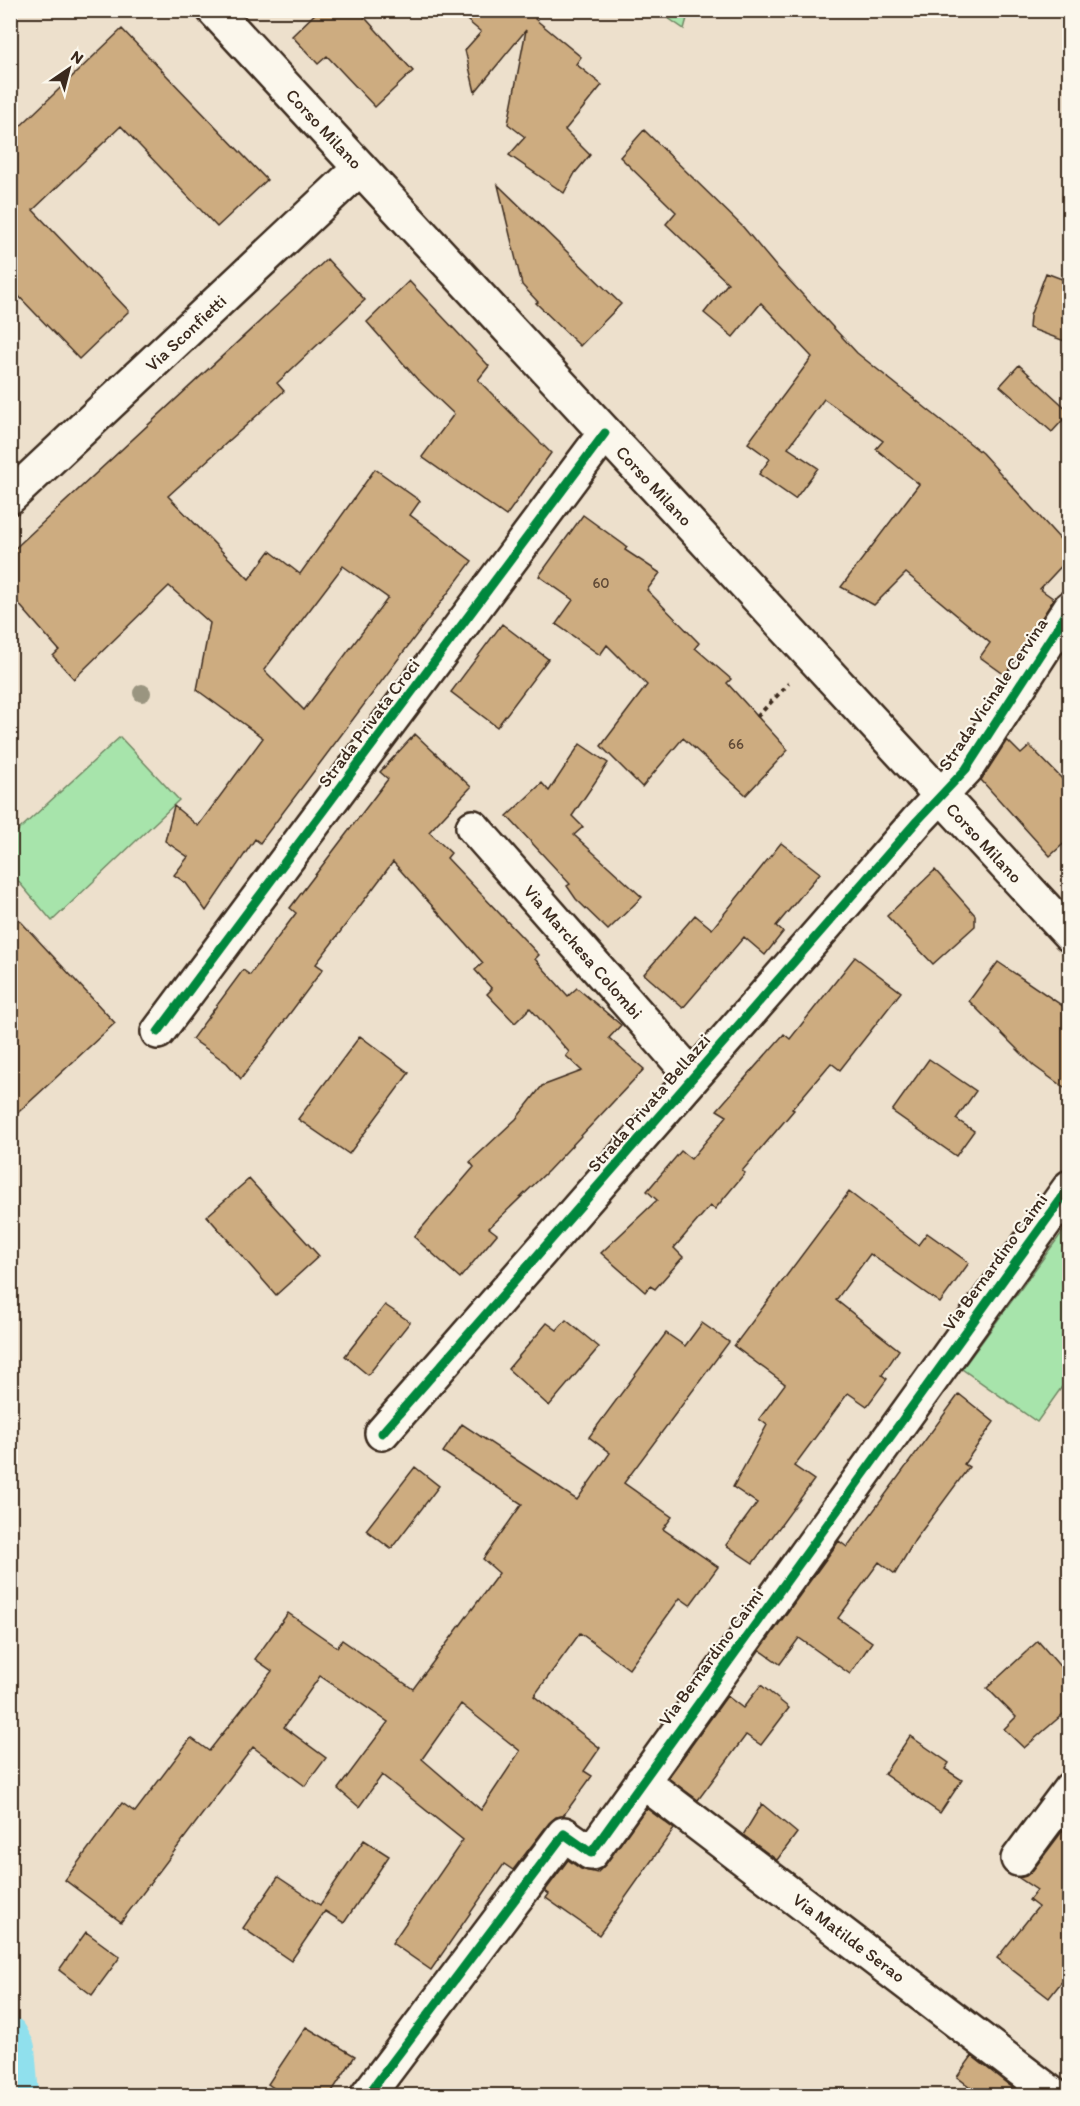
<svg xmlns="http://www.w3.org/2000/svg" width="1080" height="2106" font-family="Itim,sans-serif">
  <rect width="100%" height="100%" fill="#ede0cc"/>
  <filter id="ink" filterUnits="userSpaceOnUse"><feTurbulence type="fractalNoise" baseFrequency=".0167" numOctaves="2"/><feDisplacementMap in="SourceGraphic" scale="12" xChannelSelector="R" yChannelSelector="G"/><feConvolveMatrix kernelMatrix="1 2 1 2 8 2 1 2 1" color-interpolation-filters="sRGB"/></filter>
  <g filter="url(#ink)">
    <path fill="#a7e4ab" stroke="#718764" stroke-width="1.5" d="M 658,11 L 689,11 L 684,29 Z
      M 120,737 L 179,800 L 52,921 L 11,873 L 11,837 Z
      M 1069,1223 L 1069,1377 L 1037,1422 L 962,1369 Z"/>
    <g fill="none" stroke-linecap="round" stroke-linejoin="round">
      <path stroke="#90e0ed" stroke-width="36" d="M 10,2035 L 17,2048 L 21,2096"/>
    </g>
    <path fill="#cdac80" stroke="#3b2a1e" stroke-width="1.5" fill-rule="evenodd" d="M 319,10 L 358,10 L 413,71 L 375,107 L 327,56 L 318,64 L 292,36 Z
      M 455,10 L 542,10 L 535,19 L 581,57 L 576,64 L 602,85 L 565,130 L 590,155 L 575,173 L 564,193 L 509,155 L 525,137 L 508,124 L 526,30 L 475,92 L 465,50 L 481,32 Z
      M 122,29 L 267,180 L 217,227 L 121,126 L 33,210 L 129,311 L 79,359 L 10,287 L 10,136 Z
      M 644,130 L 743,227 L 774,264 L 857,353 L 982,453 L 1070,550 L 1070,557 L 1040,589 L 1054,599 L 1005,675 L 980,657 L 990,643 L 906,573 L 874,605 L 841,587 L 919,484 L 876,449 L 883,441 L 824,399 L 788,448 L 818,468 L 795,499 L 759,474 L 770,459 L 748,443 L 812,357 L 761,303 L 733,337 L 704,313 L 728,283 L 666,224 L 676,212 L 620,157 Z
      M 498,185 L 621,304 L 580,346 L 536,303 L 538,302 L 522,285 Z
      M 327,259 L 365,300 L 277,383 L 284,391 L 168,496 L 249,579 L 270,551 L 300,574 L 375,469 L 420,501 L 410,515 L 472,561 L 260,843 L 255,839 L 206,911 L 186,883 L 174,875 L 188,857 L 165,841 L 174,806 L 198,826 L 263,738 L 197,690 L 210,623 L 169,586 L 74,679 L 53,656 L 59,650 L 10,594 L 10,553 ZM 343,566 L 388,598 L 304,710 L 264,670 Z
      M 1046,273 L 1070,282 L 1070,343 L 1029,328 L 1030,316 Z
      M 409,281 L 489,366 L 478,380 L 551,453 L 506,516 L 422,457 L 454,414 L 417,379 L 367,322 Z
      M 1019,365 L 1070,412 L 1052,432 L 1000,386 Z
      M 583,515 L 627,547 L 625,550 L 660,573 L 647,590 L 699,643 L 695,648 L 731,679 L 727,683 L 788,750 L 746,795 L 683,738 L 642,787 L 601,746 L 647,685 L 607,645 L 600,655 L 556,624 L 573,600 L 539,576 Z
      M 502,624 L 548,659 L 497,727 L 451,692 Z
      M 415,734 L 471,787 L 429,832 L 451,853 L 447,858 L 539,955 L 535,959 L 568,996 L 577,988 L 621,1025 L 609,1038 L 644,1069 L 548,1171 L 489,1228 L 497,1234 L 460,1278 L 414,1237 L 474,1167 L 470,1162 L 516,1119 L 542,1086 L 582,1071 L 566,1056 L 569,1052 L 530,1008 L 515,1023 L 487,994 L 492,989 L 475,970 L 483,963 L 393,862 L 316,964 L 323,969 L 241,1079 L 227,1063 L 192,1039 L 243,970 L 250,975 L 296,913 L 290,908 L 388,779 L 380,772 Z
      M 1007,740 L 1021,754 L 1030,746 L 1070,787 L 1070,838 L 1050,856 L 981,780 Z
      M 580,744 L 608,763 L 572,816 L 583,827 L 574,835 L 642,897 L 608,930 L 576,899 L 567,886 L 570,884 L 507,816 L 542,783 L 549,791 Z
      M 781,843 L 820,873 L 776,926 L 783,932 L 765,955 L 744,937 L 683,1008 L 644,974 L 695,915 L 712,929 Z
      M 935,870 L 975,915 L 975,926 L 933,964 L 887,916 Z
      M 10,910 L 115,1023 L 10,1120 Z
      M 855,957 L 901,992 L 840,1070 L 831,1063 L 792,1109 L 794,1110 L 742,1171 L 745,1173 L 715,1209 L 710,1206 L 674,1248 L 683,1257 L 655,1289 L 650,1286 L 645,1292 L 601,1253 L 657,1200 L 647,1191 L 681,1151 L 691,1159 L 727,1116 L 717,1110 L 784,1034 L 790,1039 Z
      M 998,962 L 1070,1011 L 1070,1092 L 1034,1066 L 969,1001 Z
      M 360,1036 L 409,1073 L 349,1154 L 298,1119 Z
      M 929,1059 L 976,1091 L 956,1119 L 974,1131 L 956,1156 L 892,1111 Z
      M 249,1179 L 319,1256 L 276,1295 L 207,1216 Z
      M 849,1192 L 918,1245 L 927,1233 L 969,1263 L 940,1303 L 870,1254 L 836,1300 L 899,1350 L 882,1375 L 887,1379 L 867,1406 L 848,1393 L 794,1466 L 814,1480 L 753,1563 L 726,1545 L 757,1503 L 733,1487 L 767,1425 L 759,1419 L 785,1384 L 734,1346 Z
      M 385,1305 L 410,1322 L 368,1375 L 345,1356 Z
      M 566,1320 L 599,1347 L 549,1406 L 508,1369 L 547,1323 L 557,1330 Z
      M 702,1323 L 729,1342 L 624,1483 L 672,1517 L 663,1529 L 718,1567 L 690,1605 L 680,1598 L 629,1669 L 580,1633 L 534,1696 L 600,1748 L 584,1771 L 592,1776 L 563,1816 L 556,1817 L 549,1823 L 513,1870 L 504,1864 L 431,1970 L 392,1943 L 463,1840 L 382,1775 L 359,1807 L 338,1789 L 388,1722 L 320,1676 L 284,1727 L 326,1758 L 305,1786 L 253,1747 L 121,1922 L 65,1880 L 122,1803 L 135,1812 L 191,1738 L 209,1751 L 272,1671 L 255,1659 L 288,1613 L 337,1647 L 342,1640 L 413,1689 L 499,1573 L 483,1559 L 522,1504 L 443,1452 L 462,1424 L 577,1500 L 610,1453 L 589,1437 L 666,1333 L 685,1346 ZM 461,1704 L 520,1751 L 481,1810 L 422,1759 Z
      M 959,1394 L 994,1422 L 964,1464 L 969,1467 L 915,1540 L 895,1574 L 879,1562 L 838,1618 L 872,1642 L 850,1674 L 799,1638 L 780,1664 L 760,1650 L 839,1541 L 847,1547 Z
      M 415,1467 L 439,1486 L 391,1549 L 366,1530 Z
      M 1038,1641 L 1070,1678 L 1070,1708 L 1024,1748 L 1004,1729 L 1016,1717 L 987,1688 Z
      M 761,1685 L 789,1708 L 761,1745 L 746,1735 L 698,1800 L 668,1778 L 727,1696 L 743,1708 Z
      M 910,1736 L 949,1763 L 945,1769 L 962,1780 L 940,1813 L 884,1774 Z
      M 762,1804 L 797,1833 L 777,1860 L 743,1835 Z
      M 646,1808 L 674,1829 L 599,1935 L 546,1898 L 549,1894 L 545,1891 L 568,1860 L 581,1869 L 597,1873 L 606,1864 Z
      M 1070,1821 L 1070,1971 L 1049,1998 L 997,1958 L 1038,1907 L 1029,1900 L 1037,1890 L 1019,1878 L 1026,1876 L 1033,1870 Z
      M 364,1840 L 389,1856 L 344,1923 L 325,1911 L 291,1961 L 243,1928 L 278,1877 L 320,1905 Z
      M 86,1932 L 120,1957 L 92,1995 L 59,1970 Z
      M 306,2027 L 355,2056 L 329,2096 L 285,2096 L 268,2084 Z
      M 972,2056 L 1023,2096 L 982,2096 L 957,2077 Z"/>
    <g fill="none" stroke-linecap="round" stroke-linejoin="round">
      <defs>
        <path id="minor" d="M 10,497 L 360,168
          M 473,827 L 693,1077
          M 158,1032 L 605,433
          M 382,1433 L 917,821 L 966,769 L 1070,608
          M 642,1781 L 1055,2096
          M 1018,1859 L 1070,1789
          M 367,2096 L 564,1834 L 591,1853 L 1070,1187"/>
        <path id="secondary" d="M 214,10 L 1070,935"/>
      </defs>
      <use href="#minor" stroke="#3b2a1e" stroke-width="38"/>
      <use href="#secondary" stroke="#3b2a1e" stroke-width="38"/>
      <path stroke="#3b2a1e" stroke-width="4" stroke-dasharray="4.5 4.5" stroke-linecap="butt" d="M 757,717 L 789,683"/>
      <use href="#minor" stroke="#fbf7ec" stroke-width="33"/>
      <use href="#secondary" stroke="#fbf7ec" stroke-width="33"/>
      <defs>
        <path id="cycleway" d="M 158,1032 L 605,433
          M 382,1433 L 917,821 L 966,769 L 1070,608
          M 367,2096 L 564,1834 L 591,1853 L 1070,1187"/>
      </defs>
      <use href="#cycleway" stroke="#fbf7ec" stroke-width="13"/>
      <use href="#cycleway" stroke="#00873e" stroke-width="9"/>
    </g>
    <circle fill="#9a9580" cx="142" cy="693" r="9"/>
  </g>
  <g text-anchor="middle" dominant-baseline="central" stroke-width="4.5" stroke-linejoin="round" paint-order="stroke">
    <g font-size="15" fill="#604a36">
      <text x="601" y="583">60</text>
      <text x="736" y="744">66</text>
    </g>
    <g font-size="18" fill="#3b2a1e" stroke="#fbf7ec">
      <text transform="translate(324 129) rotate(47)">Corso Milano</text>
      <text transform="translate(186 333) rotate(-43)">Via Sconfietti</text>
      <text transform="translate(654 486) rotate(47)">Corso Milano</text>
      <text transform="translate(993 694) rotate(-56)">Strada Vicinale Cervina</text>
      <text transform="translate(369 723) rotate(-53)">Strada Privata Croci</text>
      <text transform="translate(984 843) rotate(47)">Corso Milano</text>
      <text transform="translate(583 952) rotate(49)">Via Marchesa Colombi</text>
      <text transform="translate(649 1103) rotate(-49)">Strada Privata Bellazzi</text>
      <text transform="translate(995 1262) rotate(-54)">Via Bernardino Caimi</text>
      <text transform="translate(711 1657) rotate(-54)">Via Bernardino Caimi</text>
      <text transform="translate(849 1938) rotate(37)">Via Matilde Serao</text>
    </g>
  </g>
  <rect width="1080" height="2106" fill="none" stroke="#fbf7ec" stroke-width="36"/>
  <rect x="18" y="18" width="1044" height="2070" fill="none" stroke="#3b2a1e" stroke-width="2" filter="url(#ink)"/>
  <g transform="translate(69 69) rotate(35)" stroke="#fbf7ec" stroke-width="4.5" paint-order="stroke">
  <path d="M0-4.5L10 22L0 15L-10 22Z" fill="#3b2a1e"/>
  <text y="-9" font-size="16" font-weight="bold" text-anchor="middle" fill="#3b2a1e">N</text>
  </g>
</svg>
